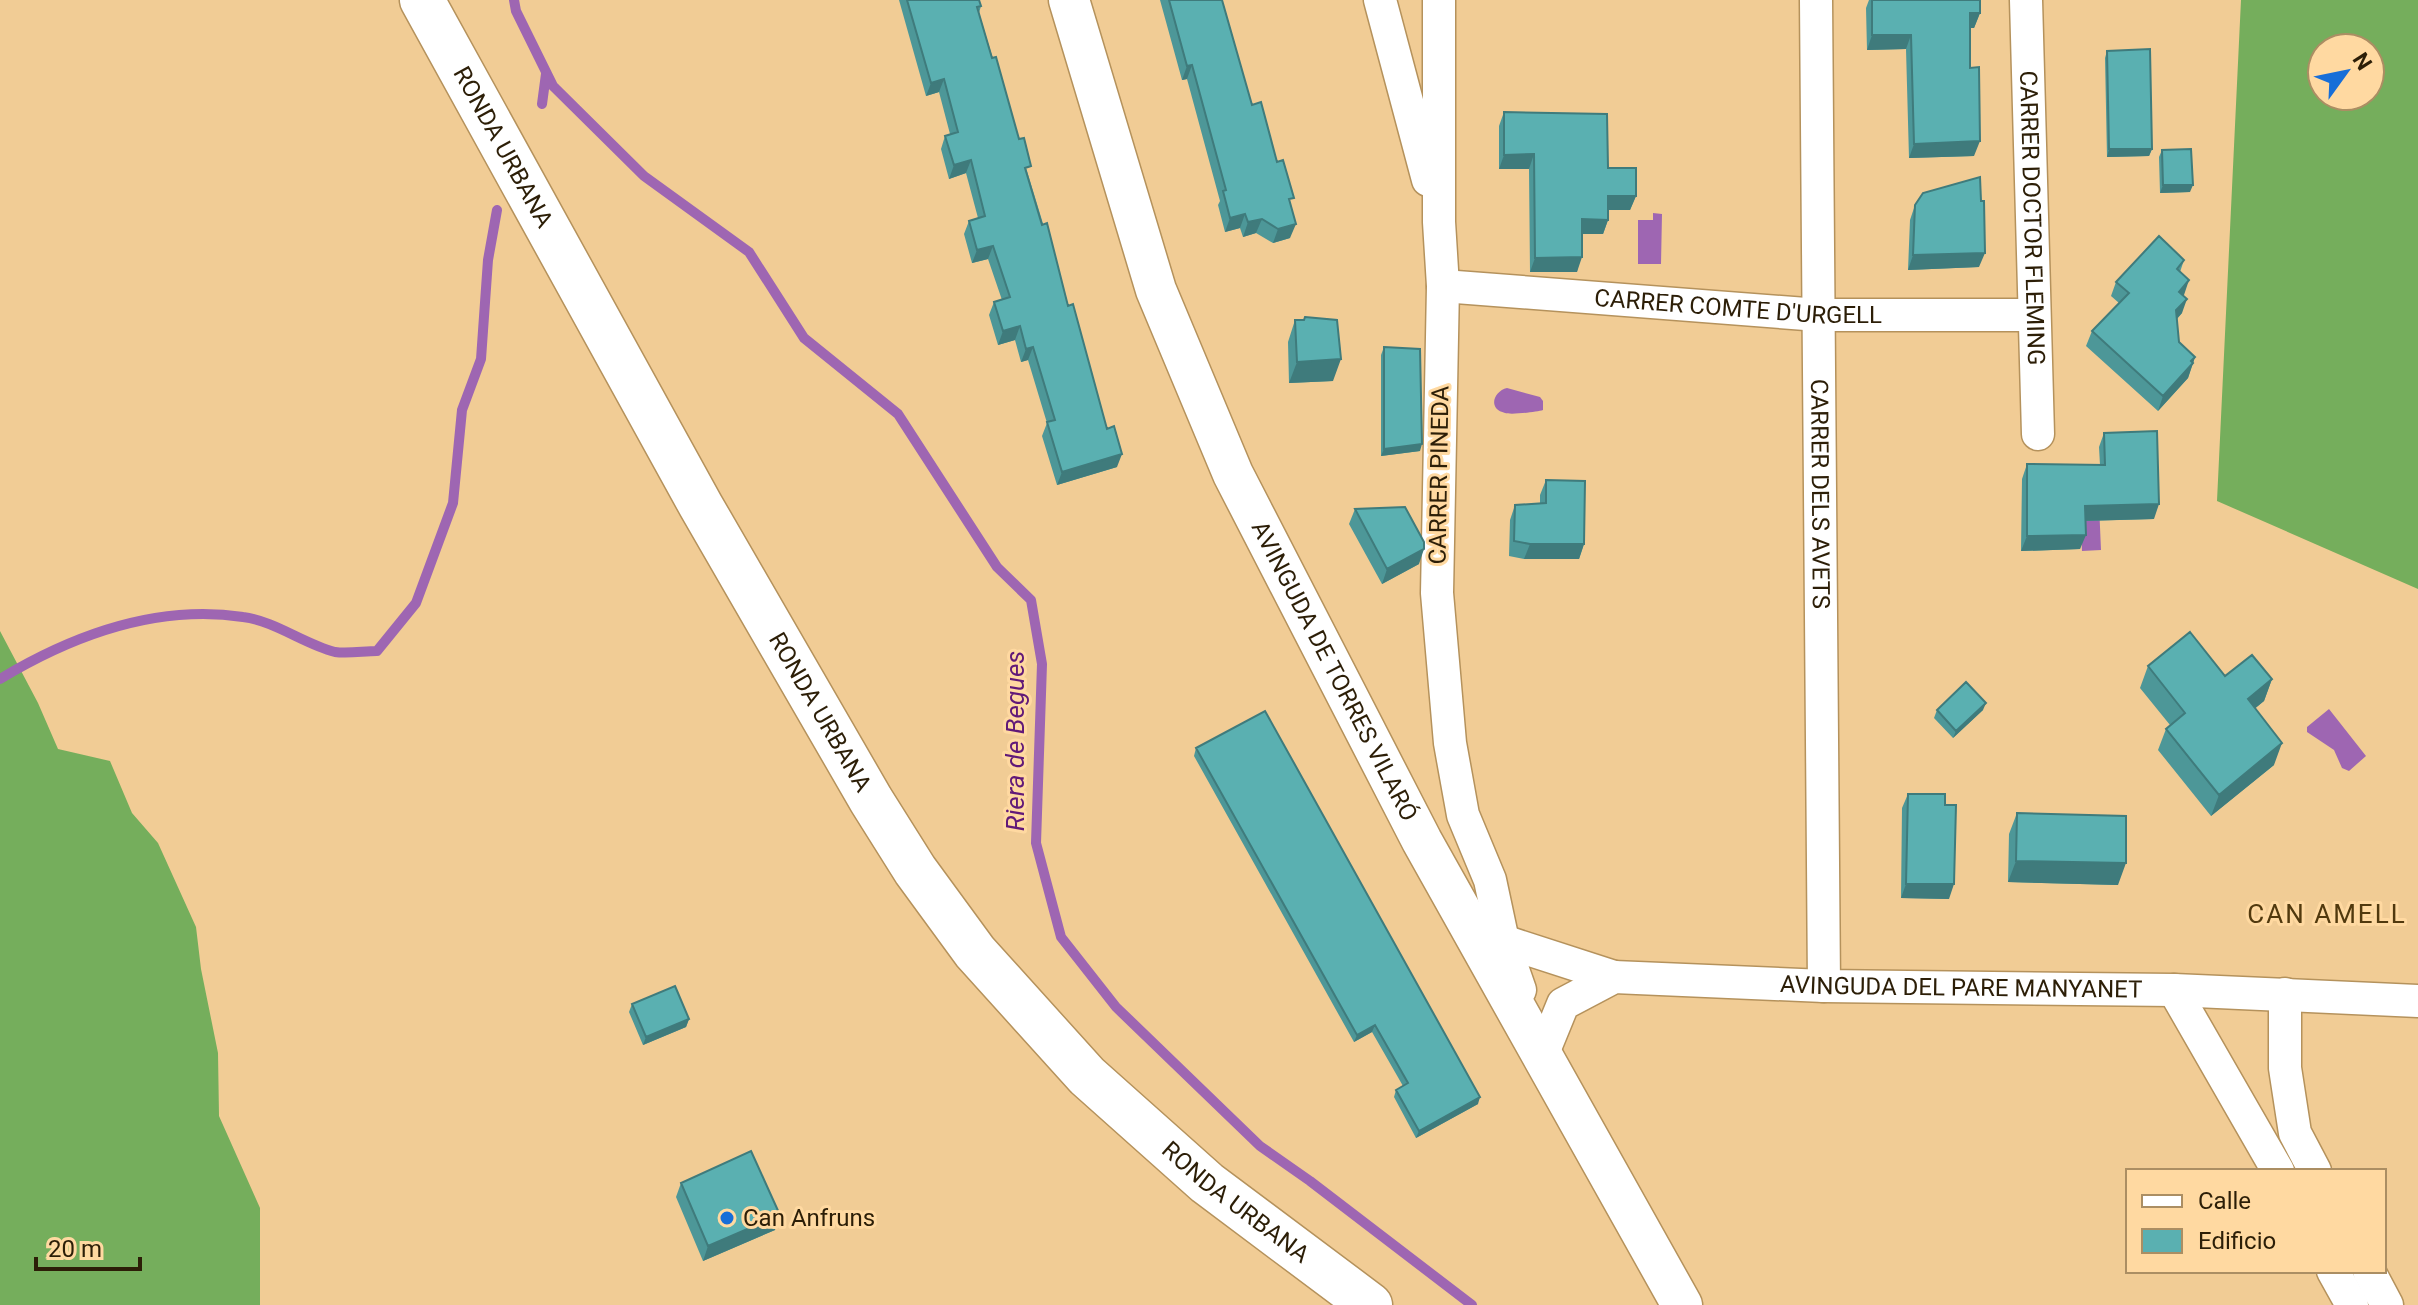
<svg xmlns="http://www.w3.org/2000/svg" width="2418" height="1305" font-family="Roboto,sans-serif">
  <rect width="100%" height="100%" fill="#f1cc95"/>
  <path fill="#75ae5c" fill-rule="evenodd" d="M 2241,0 L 2418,0 L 2418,589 L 2217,501 ZM 2322,48 L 2370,48 L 2370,96 L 2322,96 Z
    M 0,631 L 38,703 L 58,749 L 110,761 L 132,813 L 158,843 L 196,927 L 201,969 L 218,1053 L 219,1116 L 260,1208 L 260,1305 L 0,1305 Z"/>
  <path fill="#9e66b2" d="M 1653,213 L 1662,214 L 1661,264 L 1638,264 L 1638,220 L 1653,220 Z
    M 1507,388 L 1540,397 L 1543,401 L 1543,410 C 1537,412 1511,415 1505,413 C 1487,409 1494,391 1507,388 Z
    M 2099,504 L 2101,550 L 2082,551 L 2080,505 Z
    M 2329,709 L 2366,756 L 2349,771 L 2342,768 L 2334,750 L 2307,732 L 2307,727 Z"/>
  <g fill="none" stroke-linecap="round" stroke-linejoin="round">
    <path stroke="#9e66b2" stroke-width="10" d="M 514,0 L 516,11 L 553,86 L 644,176 L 749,252 L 804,338 L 898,414 L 997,567 L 1031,600 L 1042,664 L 1036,843 L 1061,937 L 1116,1007 L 1260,1146 L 1310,1181 L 1472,1305
      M 542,104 L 546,74
      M 0,679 C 73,635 156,604 243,617 C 275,621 304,644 335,652 C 348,654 364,651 377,651 L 416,603 L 453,503 L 462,410 L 481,359 L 488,260 L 497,210"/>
    <defs>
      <g id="minor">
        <path d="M 1380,0 L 1428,180"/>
        <path d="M 1439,0 L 1439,222 L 1443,286 L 1437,593 L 1450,743 L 1463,815 L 1490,880 L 1503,941 L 1520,990"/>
        <path id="s1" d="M 1816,0 L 1824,986"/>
        <path id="s2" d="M 2026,0 L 2038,434"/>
        <path id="s3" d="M 1443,286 L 1819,315 L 2034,315"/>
        <path d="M 1503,941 L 1614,977"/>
        <path d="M 2174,990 L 2278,1171"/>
        <path d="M 2285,994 L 2285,1068 L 2295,1133 L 2315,1171"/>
        <path id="s4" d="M 1543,1053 L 1563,1004 L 1614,977 L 1824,986 L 2174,990 L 2418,1001"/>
        <path d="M 2333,1271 L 2352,1305"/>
        <path d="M 2369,1271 L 2387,1305"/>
      </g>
      <g id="tertiary">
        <path id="s5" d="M 1069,0 L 1156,290 L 1233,474 L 1422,841 L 1682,1305"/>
      </g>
      <g id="secondary">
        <path id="s6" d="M 422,0 L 701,506 L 871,800 L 915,870 L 975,952 L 1087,1076 L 1207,1183 L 1370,1305"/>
      </g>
    </defs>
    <use href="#minor" stroke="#b5925c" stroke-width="35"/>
    <use href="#tertiary" stroke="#b5925c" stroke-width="43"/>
    <use href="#secondary" stroke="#b5925c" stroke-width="47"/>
    <use href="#minor" stroke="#fff" stroke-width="32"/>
    <use href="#tertiary" stroke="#fff" stroke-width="40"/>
    <use href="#secondary" stroke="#fff" stroke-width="44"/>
  </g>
  <path fill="#4d9798" d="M 899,0 L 979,0 L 981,6 L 979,13 L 1117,467 L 1057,485 L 1042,436 L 1047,423 L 1028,360 L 1021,362 L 1015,340 L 998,345 L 989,315 L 994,302 L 1002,300 L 988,259 L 972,263 L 964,234 L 969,221 L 978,218 L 966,173 L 949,179 L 941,149 L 945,136 L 950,134 L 939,92 L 926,96 Z
    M 1160,0 L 1222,0 L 1252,105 L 1277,162 L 1291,206 L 1290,238 L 1273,243 L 1256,233 L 1243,237 L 1240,228 L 1225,232 L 1218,205 L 1220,201 L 1187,79 L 1182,80 Z
    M 1869,0 L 1980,0 L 1980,13 L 1974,28 L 1970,28 L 1970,68 L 1974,156 L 1909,158 L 1906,49 L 1867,50 L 1866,8 Z
    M 2107,51 L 2152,149 L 2149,156 L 2107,157 L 2105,58 Z
    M 1504,112 L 1608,168 L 1636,196 L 1630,210 L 1608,210 L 1608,220 L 1603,234 L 1582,234 L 1577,272 L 1530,272 L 1529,169 L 1499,169 L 1499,126 Z
    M 2162,150 L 2190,192 L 2160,193 L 2159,157 Z
    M 1915,205 L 1979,267 L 1908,270 L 1910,220 Z
    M 2184,260 L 2180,272 L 2183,295 L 2182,313 L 2177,319 L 2179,342 L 2195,357 L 2188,378 L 2158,411 L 2086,346 L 2092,331 L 2119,303 L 2111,296 L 2116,282 Z
    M 1295,320 L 1333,381 L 1289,383 L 1288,342 Z
    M 1384,347 L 1420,451 L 1381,456 L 1381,355 Z
    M 2104,433 L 2154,519 L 2085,521 L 2080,549 L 2021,551 L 2022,479 L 2027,464 L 2100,465 L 2099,447 Z
    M 1546,480 L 1584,544 L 1579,559 L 1524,559 L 1509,556 L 1510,520 L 1515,505 L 1540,504 L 1540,495 Z
    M 1355,509 L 1419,564 L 1382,584 L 1349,524 Z
    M 2148,666 L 2225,676 L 2272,679 L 2264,701 L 2255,708 L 2274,765 L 2211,816 L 2158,750 L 2166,729 L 2170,725 L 2140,688 Z
    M 1937,710 L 1983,710 L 1953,738 L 1934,718 Z
    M 1196,748 L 1478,1104 L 1416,1138 L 1394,1097 L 1396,1090 L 1403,1086 L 1372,1032 L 1354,1042 L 1194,756 Z
    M 1908,794 L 1949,899 L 1901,898 L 1902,808 Z
    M 2017,813 L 2118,885 L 2008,882 L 2009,834 Z
    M 632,1004 L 689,1019 L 686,1027 L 643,1045 L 629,1012 Z
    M 681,1183 L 775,1230 L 703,1261 L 676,1197 Z"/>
  <path fill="#3f7b7c" d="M 1970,13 L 1980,13 L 1974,28 L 1965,28 Z
    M 1872,35 L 1911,35 L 1906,49 L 1867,50 Z
    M 1192,65 L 1187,79 L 1182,80 L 1187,66 Z
    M 944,79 L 939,92 L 926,96 L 931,83 Z
    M 1980,141 L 1974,156 L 1909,158 L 1914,144 Z
    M 2109,149 L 2152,149 L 2149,156 L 2107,157 Z
    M 1534,154 L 1529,169 L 1499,169 L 1504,155 Z
    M 971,160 L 966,173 L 949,179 L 954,165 Z
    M 2163,185 L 2193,185 L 2190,192 L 2160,193 Z
    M 1608,196 L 1636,196 L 1630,210 L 1602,210 Z
    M 1245,214 L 1240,228 L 1225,232 L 1230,218 Z
    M 1262,219 L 1256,233 L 1243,237 L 1248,222 Z
    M 1582,219 L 1608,220 L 1603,234 L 1577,234 Z
    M 1296,224 L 1290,238 L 1273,243 L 1278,229 Z
    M 993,246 L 988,259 L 972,263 L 977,250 Z
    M 1985,253 L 1979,267 L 1908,270 L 1913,255 Z
    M 1582,257 L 1577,272 L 1530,272 L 1535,258 Z
    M 2189,280 L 2184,295 L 2174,306 L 2179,292 Z
    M 2187,299 L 2182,313 L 2171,325 L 2176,310 Z
    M 1020,326 L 1015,340 L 998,345 L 1003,331 Z
    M 1033,347 L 1028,360 L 1021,362 L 1026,349 Z
    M 2195,357 L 2188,378 L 2158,411 L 2163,396 Z
    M 1341,359 L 1333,381 L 1289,383 L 1297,362 Z
    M 1422,444 L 1420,451 L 1381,456 L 1384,449 Z
    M 1122,454 L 1117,467 L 1057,485 L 1062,472 Z
    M 2159,504 L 2154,519 L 2079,521 L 2085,506 Z
    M 2086,535 L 2080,549 L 2021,551 L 2027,536 Z
    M 1530,544 L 1584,544 L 1579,559 L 1524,559 Z
    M 1424,549 L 1419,564 L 1382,584 L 1387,569 Z
    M 2272,679 L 2264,701 L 2240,721 L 2248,699 Z
    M 1986,703 L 1983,710 L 1953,738 L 1956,731 Z
    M 2282,743 L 2274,765 L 2211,816 L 2219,795 Z
    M 2016,861 L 2126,863 L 2118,885 L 2008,882 Z
    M 1906,884 L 1954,884 L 1949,899 L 1901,898 Z
    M 689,1019 L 686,1027 L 643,1045 L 646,1037 Z
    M 1375,1025 L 1372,1032 L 1354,1042 L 1357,1035 Z
    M 1480,1097 L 1478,1104 L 1416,1138 L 1419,1131 Z
    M 780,1215 L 775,1230 L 703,1261 L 708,1246 Z"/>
  <path fill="#5ab0b1" stroke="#3f7b7c" stroke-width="2" d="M 907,0 L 979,0 L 981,6 L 977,7 L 992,58 L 996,57 L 1019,139 L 1024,138 L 1031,166 L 1025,168 L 1042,225 L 1047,223 L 1068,306 L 1073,304 L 1107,429 L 1114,426 L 1122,454 L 1062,472 L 1047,422 L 1055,420 L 1033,347 L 1026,349 L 1020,326 L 1003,331 L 994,302 L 1010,297 L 993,246 L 977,250 L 969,221 L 985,216 L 971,160 L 954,165 L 945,136 L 958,132 L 944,79 L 931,83 Z
    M 1169,0 L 1222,0 L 1252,105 L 1261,102 L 1277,162 L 1283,160 L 1294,198 L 1289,199 L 1296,224 L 1278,229 L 1262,219 L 1248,222 L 1245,214 L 1230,218 L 1223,191 L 1226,190 L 1192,65 L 1187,66 Z
    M 1872,0 L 1980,0 L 1980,13 L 1970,13 L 1970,68 L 1979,67 L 1980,141 L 1914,144 L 1911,35 L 1872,35 Z
    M 2150,49 L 2152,149 L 2109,149 L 2107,51 Z
    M 1504,112 L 1607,114 L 1608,168 L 1636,168 L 1636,196 L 1608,196 L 1608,220 L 1582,219 L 1582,257 L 1535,258 L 1534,154 L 1504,155 Z
    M 2191,149 L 2193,185 L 2163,185 L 2162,150 Z
    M 1980,177 L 1981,201 L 1984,201 L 1985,253 L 1913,255 L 1915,205 L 1923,193 Z
    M 2159,236 L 2184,260 L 2177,269 L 2189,280 L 2179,292 L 2187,299 L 2176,310 L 2179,342 L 2195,357 L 2191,361 L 2193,363 L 2163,396 L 2092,331 L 2129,293 L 2116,282 Z
    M 1305,317 L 1337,320 L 1341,359 L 1297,362 L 1295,320 L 1304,320 Z
    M 1384,347 L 1420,349 L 1422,444 L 1384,449 Z
    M 2157,431 L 2159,504 L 2085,506 L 2086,535 L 2027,536 L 2027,464 L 2105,465 L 2104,433 Z
    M 1546,480 L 1585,481 L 1584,544 L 1530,544 L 1514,541 L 1515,505 L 1546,503 Z
    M 1405,507 L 1424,542 L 1424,549 L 1387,569 L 1355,509 Z
    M 2190,632 L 2225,676 L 2252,655 L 2272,679 L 2248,699 L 2282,743 L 2219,795 L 2166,729 L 2185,713 L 2148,666 Z
    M 1966,682 L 1986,703 L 1956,731 L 1937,710 Z
    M 1265,711 L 1480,1097 L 1419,1131 L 1396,1090 L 1408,1083 L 1375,1025 L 1357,1035 L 1196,748 Z
    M 1908,794 L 1945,794 L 1945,805 L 1956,805 L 1954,884 L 1906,884 Z
    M 2017,813 L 2126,816 L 2126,863 L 2016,861 Z
    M 675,986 L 689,1019 L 646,1037 L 632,1004 Z
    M 751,1151 L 780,1215 L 708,1246 L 681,1183 Z"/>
  <circle fill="#176ed8" stroke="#ffd9a1" stroke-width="3" cx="727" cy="1218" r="8"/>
  <g text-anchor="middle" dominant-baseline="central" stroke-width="6" stroke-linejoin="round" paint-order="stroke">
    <g font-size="24" fill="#2c1e07" stroke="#ffd9a1">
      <text stroke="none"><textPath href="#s6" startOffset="168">RONDA URBANA</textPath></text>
      <text stroke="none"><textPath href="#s2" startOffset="218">CARRER DOCTOR FLEMING</textPath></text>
      <text stroke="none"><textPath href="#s3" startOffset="296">CARRER COMTE D'URGELL</textPath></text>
      <text transform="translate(1439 475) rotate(-89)">CARRER PINEDA</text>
      <text stroke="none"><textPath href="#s1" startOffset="494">CARRER DELS AVETS</textPath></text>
      <text stroke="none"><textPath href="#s5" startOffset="724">AVINGUDA DE TORRES VILARÓ</textPath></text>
      <text stroke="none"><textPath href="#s6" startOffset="816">RONDA URBANA</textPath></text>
      <text stroke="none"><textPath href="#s4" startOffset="458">AVINGUDA DEL PARE MANYANET</textPath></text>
      <text stroke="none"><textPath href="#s6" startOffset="1464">RONDA URBANA</textPath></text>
    </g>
    <g font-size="24" fill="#2c1e07" stroke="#ffd9a1" text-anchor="start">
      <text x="743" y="1218">Can Anfruns</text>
    </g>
    <g font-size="26" font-style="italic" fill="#611978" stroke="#ffd9a1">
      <text transform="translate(1015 741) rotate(-90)">Riera de Begues</text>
    </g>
    <g font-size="26" letter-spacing="2" fill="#51390e" stroke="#ffd9a1">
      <text x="2327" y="914">CAN AMELL</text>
    </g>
  </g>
  <rect x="2126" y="1169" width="260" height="104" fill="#ffd9a1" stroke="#ab8e63" stroke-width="2"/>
  <rect x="2142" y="1195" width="40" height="12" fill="#ffffff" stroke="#ab8e63" stroke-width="2"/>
  <text x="2198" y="1209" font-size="24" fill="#2c1e07">Calle</text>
  <rect x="2142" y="1229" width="40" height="24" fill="#5ab0b1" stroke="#ab8e63" stroke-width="2"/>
  <text x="2198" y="1249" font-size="24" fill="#2c1e07">Edificio</text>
  <g transform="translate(2346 72) rotate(57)"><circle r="38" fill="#ffd9a1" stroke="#ab8e63" stroke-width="2"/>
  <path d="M0-6L14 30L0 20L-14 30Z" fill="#176ed8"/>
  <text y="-12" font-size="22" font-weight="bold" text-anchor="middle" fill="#2c1e07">N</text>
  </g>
  <path d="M36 1257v12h104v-12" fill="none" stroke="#2c1e07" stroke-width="4"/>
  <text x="48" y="1257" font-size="24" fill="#2c1e07" stroke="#ffd9a1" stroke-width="6" paint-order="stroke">20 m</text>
</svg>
